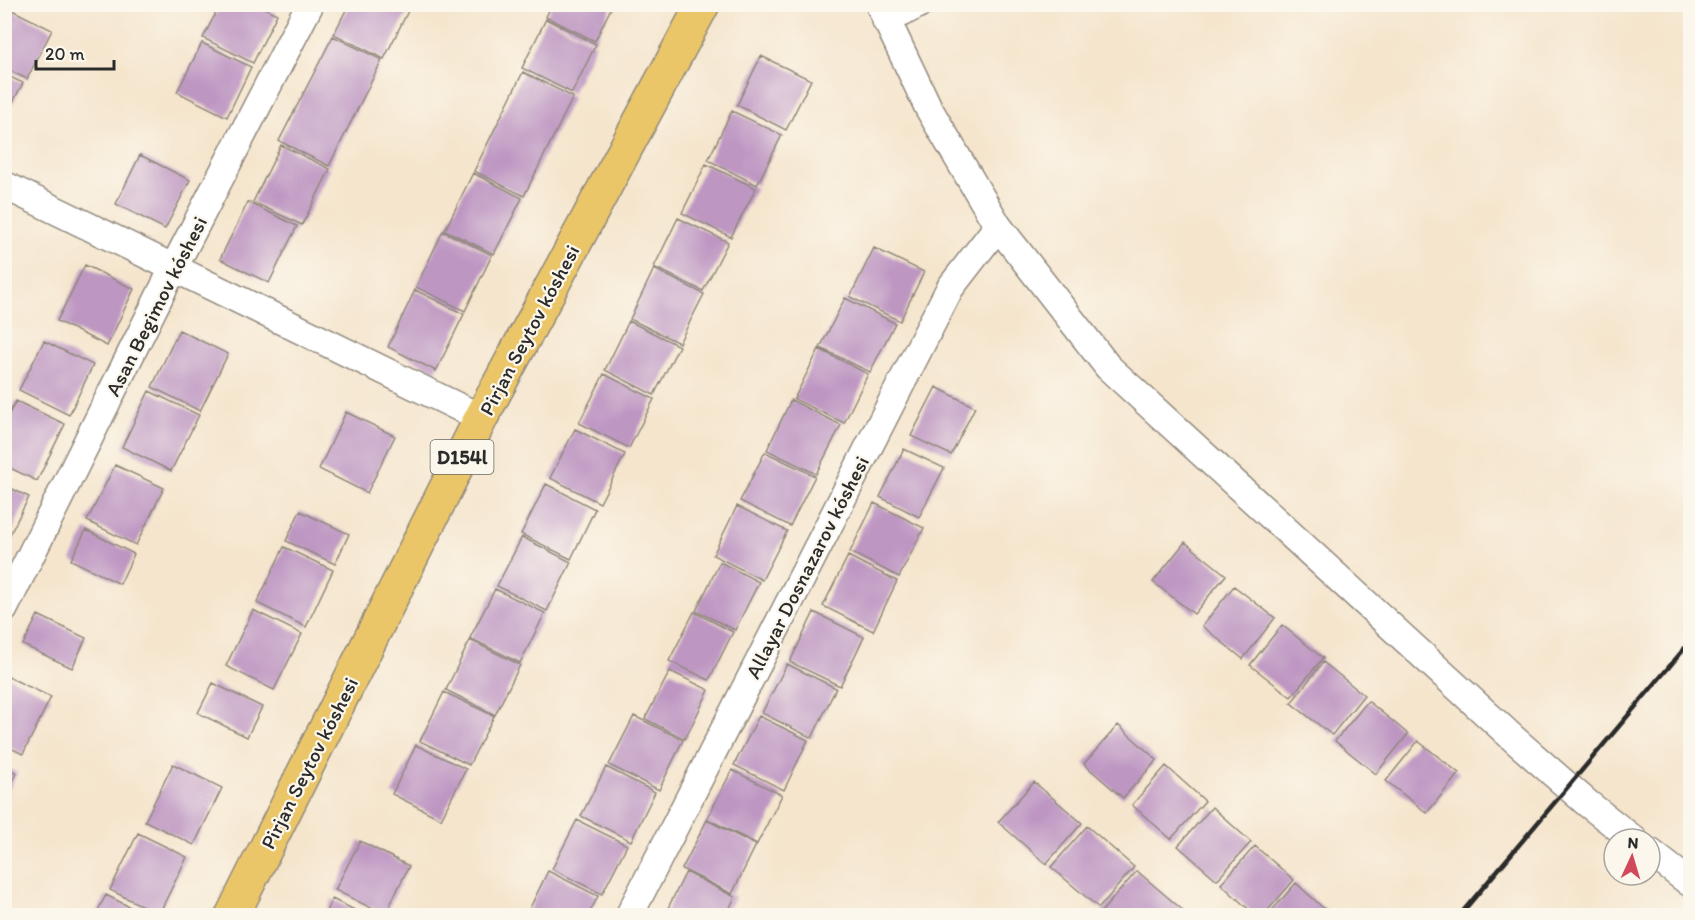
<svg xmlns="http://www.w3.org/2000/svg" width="1695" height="920" font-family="Itim,sans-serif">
  <rect width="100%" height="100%" fill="#fbf7ec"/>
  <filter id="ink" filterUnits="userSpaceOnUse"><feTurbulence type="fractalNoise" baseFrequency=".0167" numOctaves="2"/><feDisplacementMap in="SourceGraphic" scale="12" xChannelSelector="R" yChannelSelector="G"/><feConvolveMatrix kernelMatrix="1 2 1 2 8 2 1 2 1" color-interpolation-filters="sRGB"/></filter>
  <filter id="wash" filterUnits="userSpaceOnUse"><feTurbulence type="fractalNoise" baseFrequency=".008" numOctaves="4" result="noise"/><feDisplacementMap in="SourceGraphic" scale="24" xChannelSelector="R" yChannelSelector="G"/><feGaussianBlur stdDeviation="1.35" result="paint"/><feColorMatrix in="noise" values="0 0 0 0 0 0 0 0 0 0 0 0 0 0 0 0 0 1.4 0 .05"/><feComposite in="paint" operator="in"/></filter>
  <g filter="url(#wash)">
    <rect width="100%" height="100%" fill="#f5e5cd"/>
    <g id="blocks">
      <path fill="#bd96c2" d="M 349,4 L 399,4 L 409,9 L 384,59 L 334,34 Z
        M 552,4 L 613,4 L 595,41 L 546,17 Z
        M 220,5 L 258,5 L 277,14 L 253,63 L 203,38 Z
        M 4,6 L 52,30 L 27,79 L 4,68 Z
        M 546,19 L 596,44 L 572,93 L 522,68 Z
        M 333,36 L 382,60 L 329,166 L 279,141 Z
        M 202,43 L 251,67 L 227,117 L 177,92 Z
        M 761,56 L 811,80 L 786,130 L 737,105 Z
        M 523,72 L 573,97 L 524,196 L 474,171 Z
        M 4,74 L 23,83 L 4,119 Z
        M 732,111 L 782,135 L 757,185 L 708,160 Z
        M 281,145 L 330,169 L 302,225 L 253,202 Z
        M 140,155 L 190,180 L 165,229 L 116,204 Z
        M 706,164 L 756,188 L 731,237 L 682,213 Z
        M 473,173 L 522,198 L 494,254 L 445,230 Z
        M 248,202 L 297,226 L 269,283 L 220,259 Z
        M 678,218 L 728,242 L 703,291 L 654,267 Z
        M 443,231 L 492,255 L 465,311 L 416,287 Z
        M 874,248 L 924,272 L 900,321 L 850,297 Z
        M 85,265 L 134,289 L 107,346 L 57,321 Z
        M 654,269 L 704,294 L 679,343 L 630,319 Z
        M 415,290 L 464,314 L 436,371 L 388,347 Z
        M 845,298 L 895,323 L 870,372 L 820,348 Z
        M 629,321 L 679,346 L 654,395 L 605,370 Z
        M 179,330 L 228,354 L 200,411 L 152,387 Z
        M 44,341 L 93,365 L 69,415 L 19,390 Z
        M 819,349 L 868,374 L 844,423 L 794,399 Z
        M 604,374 L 654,399 L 629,448 L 579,423 Z
        M 936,387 L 975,407 L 951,455 L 911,436 Z
        M 149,391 L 199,415 L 171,471 L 122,447 Z
        M 791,400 L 841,425 L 816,474 L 767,450 Z
        M 16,401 L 65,424 L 37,481 L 4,465 L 4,423 Z
        M 346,412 L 395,436 L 367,493 L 319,469 Z
        M 575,429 L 625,454 L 600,503 L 550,478 Z
        M 904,449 L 944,468 L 919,517 L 880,497 Z
        M 765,452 L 815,476 L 790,526 L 740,501 Z
        M 115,465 L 164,488 L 136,545 L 87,521 Z
        M 546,484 L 595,509 L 571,559 L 521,534 Z
        M 4,485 L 29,497 L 4,546 Z
        M 874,503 L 924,528 L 899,577 L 850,552 Z
        M 737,506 L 787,531 L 762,580 L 713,555 Z
        M 300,511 L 349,534 L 335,564 L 286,541 Z
        M 86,530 L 134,554 L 120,584 L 71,560 Z
        M 522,537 L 571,562 L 547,611 L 497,586 Z
        M 1185,542 L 1226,575 L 1194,614 L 1153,582 Z
        M 284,547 L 333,570 L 306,627 L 257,603 Z
        M 848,556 L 897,581 L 873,631 L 823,606 Z
        M 720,562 L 759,582 L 735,630 L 696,611 Z
        M 1234,586 L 1275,618 L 1243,659 L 1202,626 Z
        M 495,589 L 545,613 L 520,663 L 470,638 Z
        M 253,610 L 302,634 L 274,690 L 226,666 Z
        M 694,612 L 733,632 L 709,680 L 669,661 Z
        M 814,612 L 864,637 L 840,686 L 790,662 Z
        M 38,615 L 86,638 L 72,668 L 23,645 Z
        M 1282,625 L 1323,658 L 1291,697 L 1250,665 Z
        M 470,640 L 520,665 L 495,715 L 446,690 Z
        M 1323,662 L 1364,695 L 1332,735 L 1291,703 Z
        M 787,664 L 836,688 L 812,738 L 762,713 Z
        M 670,671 L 709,690 L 685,739 L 645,719 Z
        M 4,675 L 51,697 L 23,754 L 4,745 Z
        M 213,683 L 262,707 L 247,737 L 198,713 Z
        M 444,692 L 494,716 L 469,765 L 420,741 Z
        M 1368,701 L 1408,734 L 1376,774 L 1335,741 Z
        M 634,716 L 683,740 L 659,790 L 609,765 Z
        M 759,716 L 808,740 L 784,790 L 734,765 Z
        M 1118,725 L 1157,760 L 1123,798 L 1084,764 Z
        M 1418,741 L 1459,773 L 1427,813 L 1386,781 Z
        M 416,745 L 466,769 L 441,819 L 392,794 Z
        M 173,764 L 222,788 L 194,845 L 145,821 Z
        M 4,766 L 17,773 L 4,799 Z
        M 1166,766 L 1205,801 L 1171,839 L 1132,805 Z
        M 606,767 L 655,792 L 631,841 L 581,816 Z
        M 732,770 L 782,795 L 757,844 L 707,819 Z
        M 1034,782 L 1082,823 L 1046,864 L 998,822 Z
        M 1212,807 L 1251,842 L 1217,880 L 1178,846 Z
        M 577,820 L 627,845 L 602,894 L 552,869 Z
        M 707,820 L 756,845 L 732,894 L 682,869 Z
        M 1087,826 L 1134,867 L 1099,908 L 1051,867 Z
        M 138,833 L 187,857 L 159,914 L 110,890 Z
        M 360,841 L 409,866 L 385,915 L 335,890 Z
        M 1255,846 L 1294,880 L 1263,916 L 1256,916 L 1221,884 Z
        M 548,871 L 598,896 L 588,916 L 526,916 Z
        M 1137,871 L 1185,912 L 1182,916 L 1106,916 L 1101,912 Z
        M 686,872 L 735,897 L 726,916 L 664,916 Z
        M 1296,883 L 1332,916 L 1267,916 Z
        M 106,895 L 148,916 L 95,916 Z
        M 332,899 L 367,916 L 324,916 Z"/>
    </g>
  </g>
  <g filter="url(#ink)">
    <use href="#blocks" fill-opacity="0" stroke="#90887c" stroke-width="1.5"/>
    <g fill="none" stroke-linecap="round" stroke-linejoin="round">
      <defs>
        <path id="minor" d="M 879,4 L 929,109 L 998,226 L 1108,367 L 1515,740 L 1587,803 L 1633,839
          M 886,21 L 919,4
          M 4,185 L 481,418
          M 4,609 L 174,267 L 310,4
          M 1650,852 L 1690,883
          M 629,916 L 950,288 L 998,226"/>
        <path id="major" d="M 232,916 L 481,418 L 703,4"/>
      </defs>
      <use href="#minor" stroke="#90887c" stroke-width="30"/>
      <use href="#major" stroke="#90887c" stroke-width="36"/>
      <use href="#minor" stroke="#fff" stroke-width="27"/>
      <use href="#major" stroke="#ebc669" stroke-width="33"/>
      <path stroke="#2b2b2b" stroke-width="4.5" d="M 1459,916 L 1690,642"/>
    </g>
  </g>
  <g text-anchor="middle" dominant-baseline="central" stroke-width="4.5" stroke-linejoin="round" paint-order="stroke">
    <rect fill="#fbf7ec" stroke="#696865" stroke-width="1.5" x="430.5" y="440" width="63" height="34" rx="4.5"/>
    <g font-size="20" font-weight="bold" fill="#2b2b2b">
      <text x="462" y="457">D154l</text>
    </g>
    <g font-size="21" fill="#2b2b2b" stroke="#fbf7ec">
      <text transform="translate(156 306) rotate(-63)">Asan Begimov kóshesi</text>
      <text transform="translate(529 330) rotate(-62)">Pirjan Seytov kóshesi</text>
      <text transform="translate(807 567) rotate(-63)">Allayar Dosnazarov kóshesi</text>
      <text transform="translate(309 763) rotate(-63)">Pirjan Seytov kóshesi</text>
    </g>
  </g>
  <rect width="1695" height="920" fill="none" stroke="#fbf7ec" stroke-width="24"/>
  <g transform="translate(1632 857) rotate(4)"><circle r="28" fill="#fbf7ec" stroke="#a8a59f" stroke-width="1.5"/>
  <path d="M0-4.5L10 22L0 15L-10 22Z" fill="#d1495b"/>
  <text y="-9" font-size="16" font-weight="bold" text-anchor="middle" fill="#2b2b2b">N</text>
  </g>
  <path d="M36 60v9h78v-9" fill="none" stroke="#2b2b2b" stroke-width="3"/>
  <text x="45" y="60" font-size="18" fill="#2b2b2b" stroke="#fbf7ec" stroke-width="4.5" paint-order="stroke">20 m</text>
</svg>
